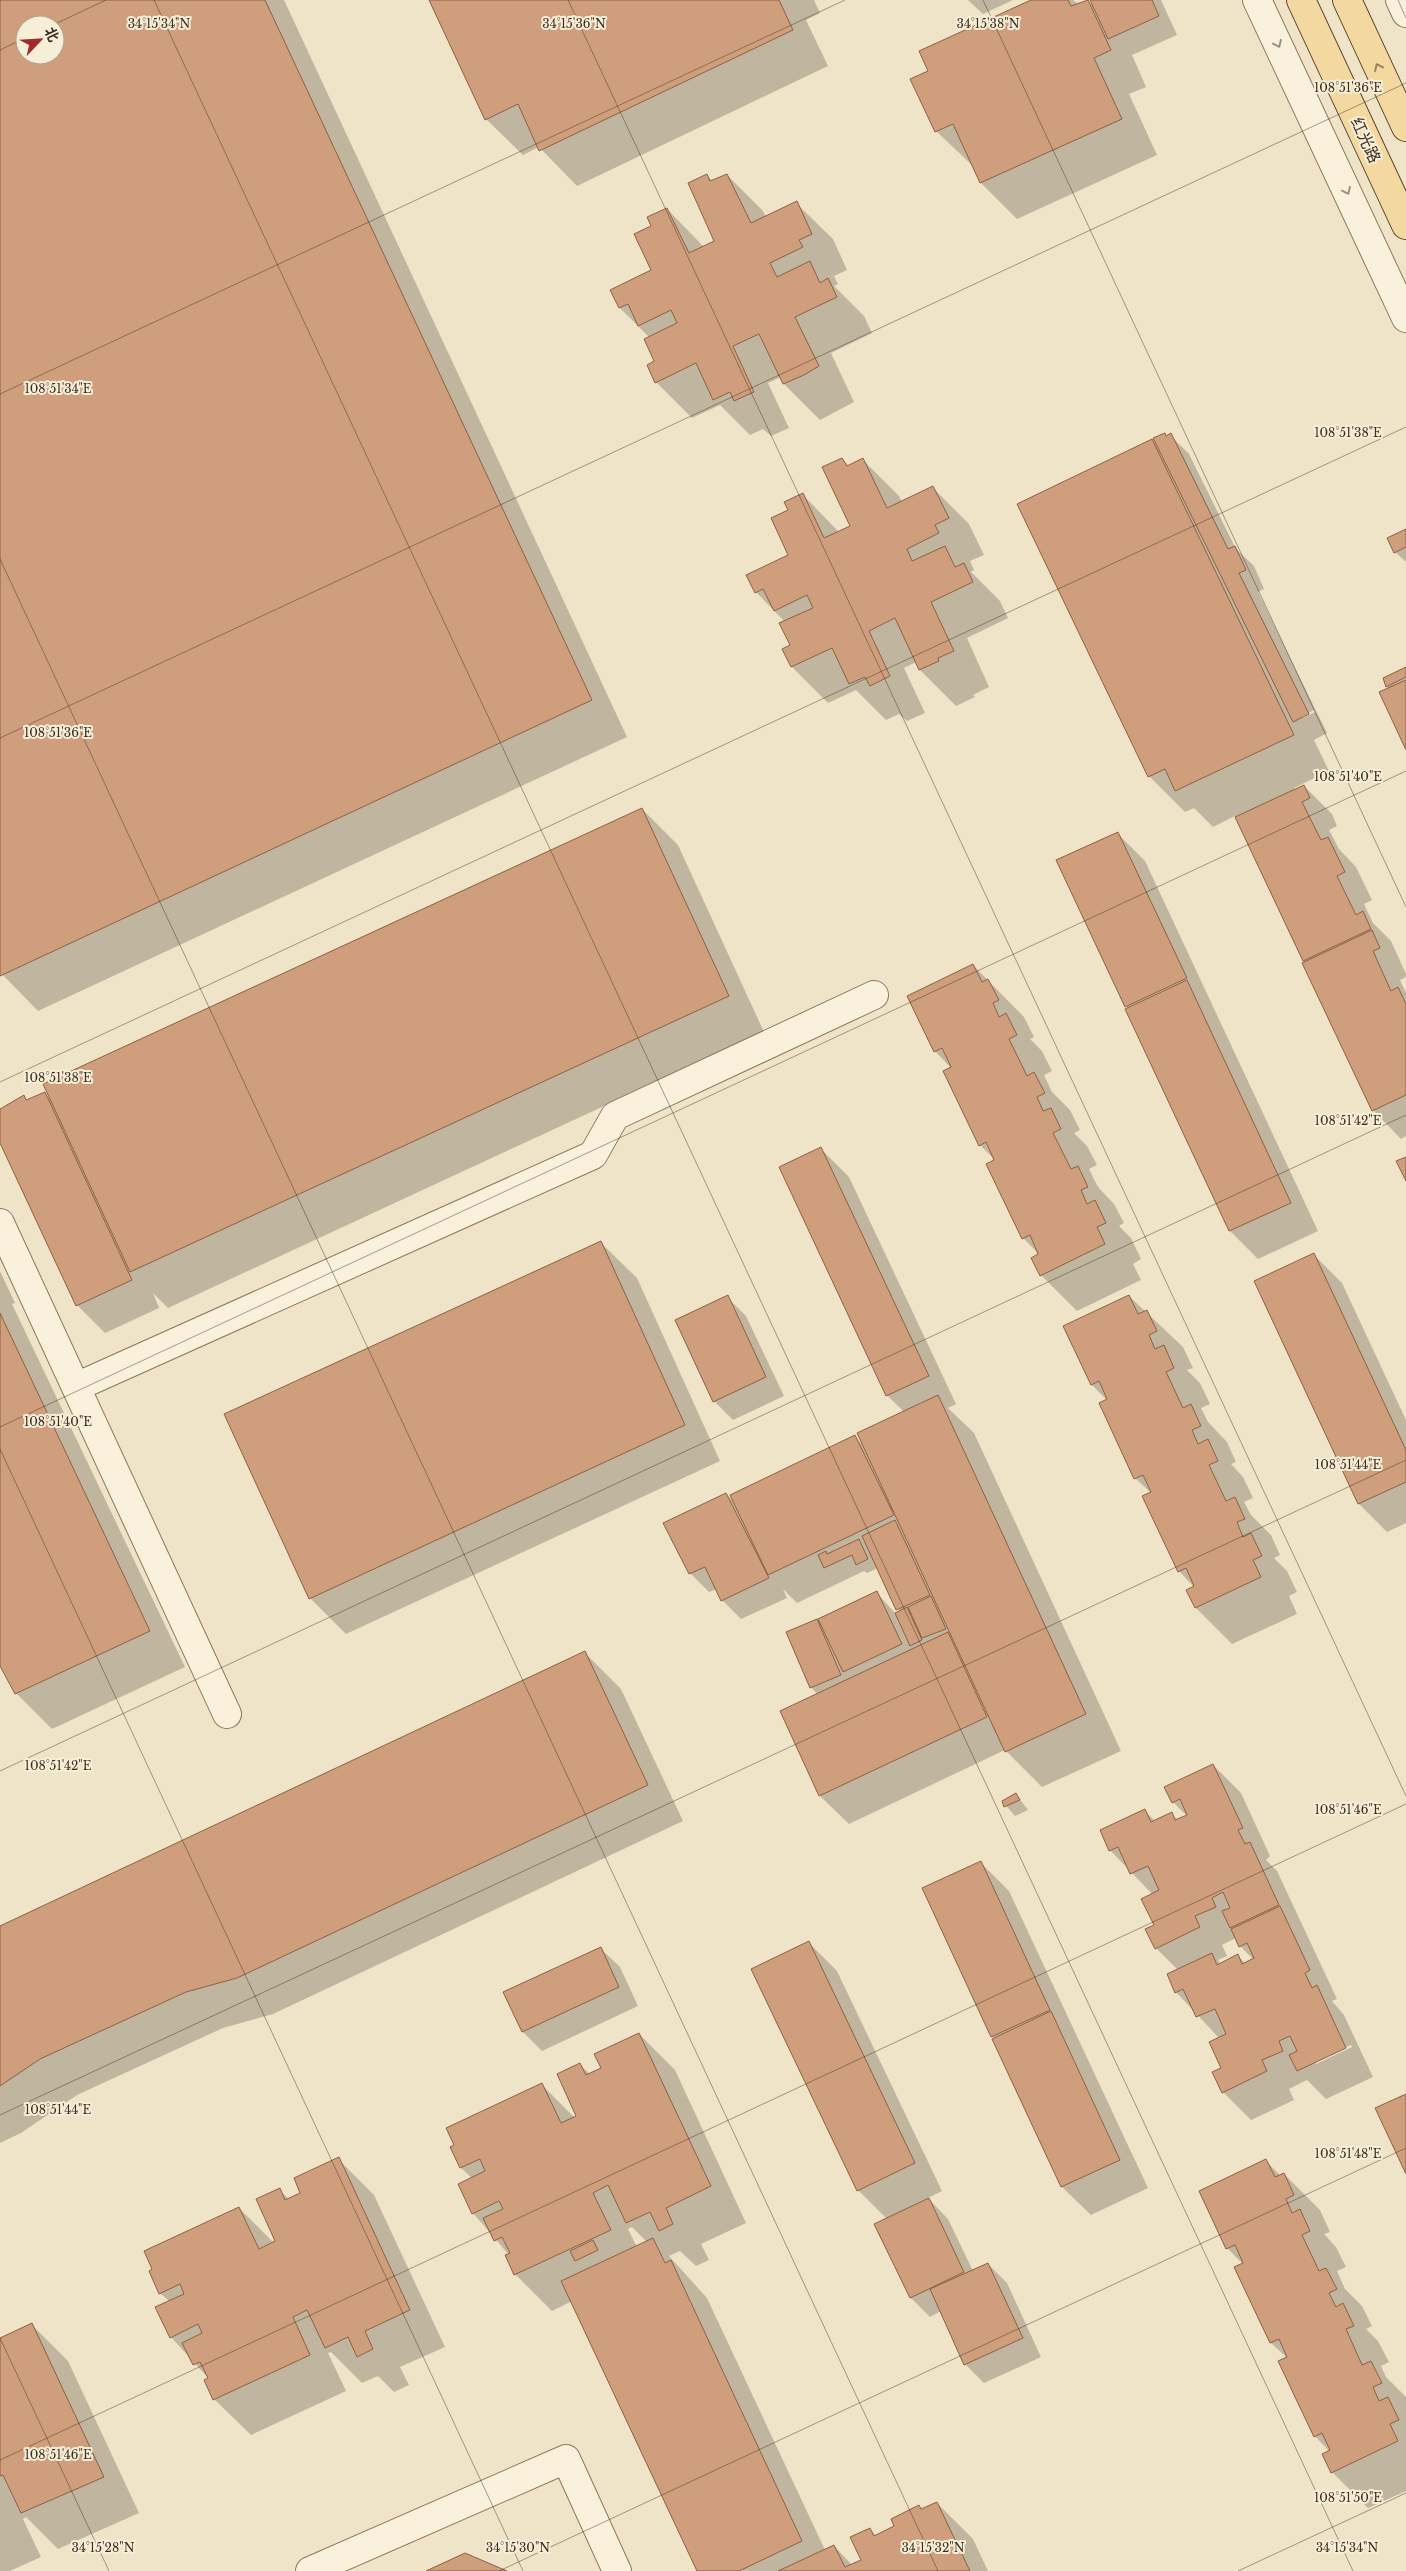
<svg xmlns="http://www.w3.org/2000/svg" width="1406" height="2571" font-family="'Libre Baskerville','Noto Sans SC',serif">
  <rect width="100%" height="100%" fill="#f0e4c8"/>
  <path fill="#0003" fill-rule="evenodd" d="M 0,0 L 284,0 L 627,737 L 38,1011 L 0,972 ZM 25,25 L 55,25 L 55,55 L 25,55 Z
    M 430,0 L 814,0 L 820,13 L 806,20 L 828,66 L 577,186 L 539,147 L 523,155 L 486,119 Z
    M 968,0 L 1013,0 L 983,14 Z
    M 1034,0 L 1073,0 L 1078,4 L 1087,0 L 1094,7 L 1091,0 L 1161,0 L 1177,35 L 1132,55 L 1146,87 L 1129,94 L 1157,155 L 1017,219 L 981,183 L 974,167 L 936,131 L 930,72 Z
    M 707,175 L 713,182 L 727,175 L 763,211 L 766,217 L 796,203 L 833,239 L 847,270 L 834,276 L 838,284 L 834,286 L 864,316 L 872,333 L 831,353 L 854,402 L 820,420 L 784,384 L 781,377 L 768,383 L 789,428 L 771,436 L 763,429 L 750,435 L 720,405 L 692,418 L 656,382 L 656,362 L 650,338 L 620,308 L 653,271 L 653,227 L 667,209 L 704,247 L 716,241 Z
    M 1170,435 L 1189,454 L 1236,549 L 1254,566 L 1264,589 L 1258,592 L 1327,733 L 1314,740 L 1329,771 L 1294,788 L 1295,790 L 1304,786 L 1332,814 L 1337,826 L 1329,830 L 1339,849 L 1356,867 L 1372,900 L 1364,904 L 1373,923 L 1391,941 L 1406,974 L 1406,977 L 1400,980 L 1406,993 L 1406,1136 L 1401,1139 L 1373,1110 L 1235,816 L 1213,827 L 1194,808 L 1185,812 L 1149,776 L 1152,440 L 1159,447 ZM 1314,710 L 1315,712 L 1303,718 L 1303,716 Z
    M 842,459 L 849,466 L 863,460 L 899,496 L 902,502 L 933,488 L 969,524 L 984,555 L 970,561 L 974,570 L 971,572 L 1000,601 L 1008,618 L 967,638 L 989,687 L 973,695 L 975,697 L 956,706 L 920,670 L 916,662 L 904,668 L 925,713 L 907,721 L 899,714 L 886,720 L 856,690 L 828,703 L 792,667 L 784,650 L 792,646 L 785,622 L 756,592 L 789,556 L 789,511 L 802,494 L 839,532 L 852,526 Z
    M 1406,531 L 1406,561 L 1405,561 L 1395,552 Z
    M 1406,669 L 1406,747 L 1387,686 Z
    M 642,809 L 678,845 L 764,1032 L 168,1308 L 153,1293 L 159,1308 L 105,1333 L 77,1305 L 0,1140 L 0,1110 L 24,1097 L 28,1101 L 44,1093 L 52,1101 Z
    M 1117,833 L 1145,861 L 1318,1231 L 1258,1259 L 1230,1231 L 1127,1009 Z
    M 973,965 L 1024,1017 L 1034,1037 L 1030,1039 L 1042,1051 L 1052,1071 L 1044,1075 L 1052,1092 L 1070,1110 L 1080,1130 L 1074,1133 L 1087,1146 L 1097,1165 L 1089,1169 L 1098,1187 L 1114,1204 L 1124,1223 L 1119,1226 L 1131,1238 L 1141,1259 L 1133,1264 L 1141,1280 L 1077,1311 L 1041,1275 L 1040,1255 L 1024,1239 L 988,1164 L 996,1161 L 980,1145 L 951,1068 L 935,1051 Z
    M 821,1149 L 849,1177 L 956,1404 L 948,1408 L 974,1433 L 1121,1751 L 1042,1787 L 1005,1750 L 849,1824 L 820,1796 L 781,1712 L 818,1695 L 811,1687 L 788,1632 L 876,1592 L 896,1614 L 900,1612 L 878,1568 L 867,1573 L 864,1571 L 797,1603 L 783,1589 L 787,1598 L 741,1619 L 722,1600 L 717,1589 L 709,1592 L 690,1573 L 726,1494 L 734,1502 L 854,1436 L 864,1446 L 904,1412 L 887,1395 Z
    M 600,1242 L 637,1278 L 720,1461 L 346,1634 L 310,1598 Z
    M 1314,1255 L 1342,1283 L 1406,1420 L 1406,1523 L 1387,1532 L 1359,1504 L 1256,1282 Z
    M 0,1271 L 15,1303 L 12,1304 L 185,1667 L 52,1729 L 16,1693 L 0,1663 Z
    M 1129,1296 L 1183,1347 L 1193,1368 L 1187,1370 L 1200,1383 L 1210,1404 L 1201,1408 L 1208,1422 L 1227,1442 L 1236,1462 L 1231,1464 L 1243,1477 L 1253,1498 L 1244,1502 L 1251,1515 L 1271,1535 L 1280,1555 L 1274,1558 L 1287,1571 L 1297,1592 L 1289,1596 L 1297,1614 L 1232,1644 L 1196,1608 L 1194,1587 L 1179,1571 L 1151,1493 L 1135,1478 L 1107,1400 L 1092,1385 Z
    M 727,1297 L 746,1316 L 784,1396 L 733,1420 L 714,1401 Z
    M 585,1653 L 621,1689 L 683,1821 L 273,2014 L 223,2028 L 77,2095 L 21,2133 L 0,2143 L 0,1927 Z
    M 1213,1765 L 1241,1793 L 1270,1856 L 1266,1860 L 1277,1871 L 1337,1999 L 1332,2001 L 1344,2015 L 1373,2077 L 1326,2099 L 1307,2080 L 1289,2089 L 1294,2100 L 1251,2120 L 1223,2092 L 1219,2038 L 1176,1992 L 1178,1970 L 1156,1948 L 1153,1895 L 1110,1850 L 1145,1811 L 1155,1821 L 1171,1814 L 1178,1820 L 1187,1816 L 1173,1802 ZM 1236,1938 L 1240,1946 L 1254,1960 L 1245,1963 L 1238,1956 L 1221,1964 L 1218,1960 L 1227,1956 L 1222,1945 ZM 1351,2045 L 1352,2047 L 1316,2064 L 1314,2062 Z
    M 1016,1794 L 1028,1810 L 1015,1816 L 1003,1802 Z
    M 981,1863 L 1009,1891 L 1148,2188 L 1091,2215 L 1062,2187 L 924,1889 Z
    M 809,1943 L 837,1971 L 942,2191 L 928,2198 L 948,2219 L 973,2271 L 988,2264 L 1007,2283 L 1041,2357 L 984,2383 L 965,2364 L 941,2311 L 930,2317 L 911,2298 L 887,2219 L 858,2190 Z
    M 600,1948 L 620,1967 L 638,2006 L 542,2051 L 523,2032 L 505,1993 Z
    M 639,2034 L 675,2070 L 746,2223 L 701,2244 L 709,2260 L 696,2266 L 680,2251 L 669,2256 L 707,2298 L 825,2550 L 834,2546 L 852,2565 L 862,2560 L 870,2529 L 876,2536 L 896,2527 L 919,2507 L 922,2510 L 937,2503 L 973,2539 L 988,2571 L 698,2571 L 572,2301 L 552,2311 L 515,2274 L 509,2255 L 473,2213 L 472,2178 L 461,2168 L 452,2148 L 542,2085 L 575,2118 L 578,2117 L 580,2065 L 590,2074 L 602,2069 ZM 632,2227 L 647,2242 L 637,2247 L 628,2229 Z
    M 338,2159 L 374,2195 L 445,2347 L 400,2367 L 409,2385 L 394,2392 L 378,2376 L 362,2383 L 331,2352 L 328,2353 L 346,2391 L 251,2435 L 214,2399 L 209,2379 L 171,2337 L 170,2302 L 160,2293 L 239,2208 L 274,2243 L 277,2242 L 279,2190 L 289,2199 L 302,2193 Z
    M 1266,2161 L 1281,2176 L 1284,2174 L 1320,2210 L 1330,2232 L 1324,2234 L 1336,2247 L 1346,2267 L 1337,2271 L 1345,2289 L 1362,2306 L 1372,2326 L 1366,2329 L 1378,2341 L 1389,2362 L 1381,2366 L 1386,2377 L 1406,2397 L 1406,2491 L 1368,2508 L 1332,2472 L 1330,2452 L 1315,2436 L 1287,2358 L 1271,2343 L 1236,2267 L 1243,2264 L 1227,2248 Z
    M 32,2325 L 68,2361 L 139,2513 L 58,2549 L 26,2517 L 23,2519 L 41,2557 L 10,2571 L 0,2571 L 0,2340 Z"/>
  <path fill="#cf9f7d" stroke="#8d5f41" fill-rule="evenodd" d="M 0,0 L 265,0 L 592,700 L 0,976 ZM 25,25 L 55,25 L 55,55 L 25,55 Z
    M 429,0 L 779,0 L 793,30 L 539,151 L 518,104 L 485,120 Z
    M 1031,0 L 1068,0 L 1071,6 L 1088,0 L 1111,50 L 1094,58 L 1122,119 L 980,183 L 953,124 L 935,132 L 910,79 L 928,71 L 919,51 Z
    M 1090,0 L 1152,0 L 1159,16 L 1108,39 Z
    M 707,174 L 710,181 L 727,174 L 751,223 L 797,201 L 812,234 L 799,240 L 803,247 L 770,263 L 777,277 L 810,261 L 820,283 L 828,278 L 837,297 L 795,317 L 819,366 L 804,375 L 783,384 L 759,334 L 733,346 L 754,392 L 734,401 L 730,392 L 713,400 L 696,363 L 655,383 L 647,365 L 654,361 L 644,339 L 677,323 L 671,310 L 638,326 L 628,304 L 619,308 L 610,290 L 651,270 L 634,234 L 651,226 L 647,217 L 667,208 L 689,253 L 714,241 L 688,183 Z
    M 1165,433 L 1166,436 L 1171,433 L 1228,549 L 1235,546 L 1246,570 L 1239,573 L 1309,714 L 1293,722 L 1153,438 Z
    M 1152,439 L 1294,735 L 1175,791 L 1165,769 L 1148,777 L 1017,504 Z
    M 842,458 L 847,466 L 863,458 L 887,508 L 933,486 L 949,518 L 935,525 L 939,533 L 907,549 L 912,561 L 945,546 L 955,567 L 964,563 L 973,582 L 931,602 L 954,651 L 938,658 L 939,661 L 919,670 L 895,618 L 869,631 L 890,676 L 870,686 L 865,677 L 849,684 L 832,648 L 791,667 L 782,649 L 790,645 L 779,623 L 813,608 L 807,595 L 774,611 L 763,589 L 755,593 L 746,575 L 788,555 L 771,518 L 788,510 L 784,502 L 803,493 L 824,538 L 850,526 L 822,467 Z
    M 1406,529 L 1406,547 L 1394,553 L 1387,538 Z
    M 1406,667 L 1406,677 L 1386,687 L 1383,678 Z
    M 1406,680 L 1406,750 L 1379,692 Z
    M 1304,785 L 1310,798 L 1302,802 L 1321,840 L 1328,837 L 1345,872 L 1337,876 L 1356,915 L 1363,911 L 1371,929 L 1303,961 L 1235,817 Z
    M 642,808 L 729,996 L 130,1272 L 43,1084 Z
    M 1118,832 L 1187,978 L 1125,1007 L 1056,860 Z
    M 1372,930 L 1380,948 L 1373,951 L 1391,991 L 1398,987 L 1406,1004 L 1406,1095 L 1372,1111 L 1302,963 Z
    M 973,964 L 982,982 L 988,979 L 999,1000 L 993,1003 L 999,1017 L 1006,1013 L 1017,1035 L 1009,1039 L 1027,1076 L 1034,1072 L 1045,1093 L 1037,1097 L 1043,1111 L 1051,1108 L 1061,1129 L 1053,1133 L 1071,1169 L 1078,1166 L 1088,1187 L 1081,1190 L 1087,1204 L 1095,1200 L 1106,1223 L 1097,1227 L 1105,1244 L 1040,1276 L 1031,1258 L 1038,1254 L 1030,1235 L 1022,1239 L 986,1164 L 994,1160 L 986,1142 L 979,1146 L 943,1071 L 951,1067 L 942,1048 L 934,1052 L 907,996 Z
    M 1187,980 L 1291,1203 L 1229,1231 L 1125,1009 Z
    M 45,1092 L 132,1280 L 76,1306 L 0,1143 L 0,1109 L 24,1095 L 26,1100 Z
    M 821,1147 L 929,1376 L 886,1396 L 779,1167 Z
    M 1406,1157 L 1406,1181 L 1396,1161 Z
    M 601,1241 L 685,1425 L 309,1599 L 224,1414 Z
    M 1314,1253 L 1406,1450 L 1406,1482 L 1358,1504 L 1254,1281 Z
    M 728,1295 L 766,1377 L 713,1402 L 675,1320 Z
    M 1129,1295 L 1138,1314 L 1147,1310 L 1157,1331 L 1149,1335 L 1155,1349 L 1164,1345 L 1174,1368 L 1166,1372 L 1183,1408 L 1191,1404 L 1201,1426 L 1192,1430 L 1198,1444 L 1208,1439 L 1218,1461 L 1209,1465 L 1226,1501 L 1235,1497 L 1245,1519 L 1237,1522 L 1243,1537 L 1251,1533 L 1262,1556 L 1253,1560 L 1261,1577 L 1195,1608 L 1186,1590 L 1194,1586 L 1186,1568 L 1178,1572 L 1142,1496 L 1151,1492 L 1143,1475 L 1134,1479 L 1099,1403 L 1107,1399 L 1099,1381 L 1091,1385 L 1063,1326 Z
    M 0,1313 L 150,1631 L 15,1694 L 0,1666 Z
    M 938,1395 L 1086,1714 L 1005,1752 L 857,1433 Z
    M 855,1435 L 894,1515 L 768,1575 L 730,1495 Z
    M 726,1493 L 769,1578 L 721,1601 L 705,1567 L 689,1574 L 663,1523 Z
    M 895,1520 L 930,1595 L 896,1610 L 862,1536 Z
    M 859,1539 L 868,1559 L 856,1565 L 852,1555 L 824,1568 L 818,1555 L 826,1551 L 827,1554 Z
    M 877,1591 L 902,1644 L 843,1672 L 818,1619 Z
    M 931,1596 L 946,1629 L 922,1638 L 908,1607 Z
    M 907,1607 L 922,1640 L 910,1646 L 895,1613 Z
    M 817,1619 L 841,1675 L 810,1688 L 786,1632 Z
    M 948,1632 L 987,1717 L 819,1796 L 780,1711 Z
    M 585,1651 L 648,1785 L 237,1978 L 186,1992 L 40,2059 L 0,2086 L 0,1926 Z
    M 1213,1764 L 1243,1828 L 1238,1830 L 1245,1844 L 1250,1842 L 1279,1905 L 1230,1928 L 1222,1911 L 1230,1908 L 1223,1892 L 1212,1898 L 1216,1907 L 1195,1916 L 1200,1927 L 1155,1949 L 1145,1929 L 1154,1925 L 1141,1899 L 1159,1890 L 1148,1866 L 1130,1874 L 1118,1847 L 1109,1851 L 1100,1830 L 1145,1809 L 1151,1822 L 1172,1812 L 1175,1820 L 1187,1815 L 1180,1799 L 1172,1803 L 1164,1787 Z
    M 1016,1793 L 1020,1800 L 1004,1807 L 1002,1801 Z
    M 981,1861 L 1050,2010 L 991,2037 L 922,1888 Z
    M 1280,1906 L 1310,1970 L 1305,1973 L 1312,1988 L 1317,1985 L 1346,2048 L 1297,2071 L 1289,2055 L 1297,2051 L 1290,2036 L 1279,2041 L 1283,2051 L 1262,2060 L 1267,2071 L 1222,2093 L 1212,2072 L 1221,2068 L 1209,2042 L 1226,2034 L 1215,2009 L 1196,2017 L 1183,1989 L 1175,1993 L 1167,1974 L 1212,1953 L 1217,1965 L 1238,1954 L 1242,1964 L 1254,1958 L 1247,1943 L 1239,1947 L 1231,1929 Z
    M 809,1941 L 915,2163 L 857,2191 L 751,1969 Z
    M 601,1947 L 619,1987 L 522,2032 L 503,1992 Z
    M 1051,2011 L 1120,2160 L 1061,2187 L 992,2039 Z
    M 639,2033 L 711,2186 L 666,2208 L 673,2224 L 659,2231 L 650,2212 L 626,2223 L 608,2185 L 593,2193 L 611,2230 L 514,2275 L 505,2255 L 510,2253 L 502,2237 L 494,2241 L 483,2218 L 503,2209 L 499,2201 L 472,2214 L 458,2184 L 485,2171 L 480,2159 L 460,2168 L 450,2147 L 454,2145 L 446,2128 L 542,2083 L 561,2123 L 576,2116 L 557,2074 L 580,2063 L 586,2075 L 601,2068 L 594,2054 Z
    M 1406,2094 L 1406,2174 L 1375,2108 Z
    M 339,2157 L 410,2310 L 365,2331 L 373,2349 L 357,2357 L 348,2337 L 325,2348 L 307,2310 L 293,2317 L 310,2355 L 213,2400 L 204,2380 L 208,2378 L 200,2362 L 193,2365 L 182,2343 L 202,2333 L 198,2324 L 170,2338 L 155,2307 L 184,2294 L 180,2284 L 159,2294 L 149,2271 L 152,2269 L 144,2251 L 239,2207 L 259,2249 L 275,2241 L 256,2199 L 280,2188 L 285,2200 L 300,2193 L 294,2178 Z
    M 1266,2159 L 1275,2177 L 1284,2173 L 1294,2195 L 1286,2199 L 1292,2213 L 1300,2209 L 1310,2231 L 1302,2235 L 1319,2271 L 1326,2268 L 1337,2289 L 1329,2293 L 1336,2307 L 1343,2303 L 1354,2326 L 1346,2329 L 1362,2365 L 1371,2361 L 1382,2383 L 1373,2387 L 1379,2401 L 1388,2397 L 1399,2420 L 1390,2424 L 1398,2441 L 1331,2473 L 1322,2454 L 1330,2450 L 1322,2433 L 1314,2437 L 1278,2361 L 1287,2357 L 1279,2339 L 1270,2343 L 1234,2267 L 1243,2263 L 1235,2245 L 1226,2249 L 1199,2191 Z
    M 929,2198 L 964,2272 L 910,2298 L 874,2224 Z
    M 653,2238 L 665,2263 L 671,2260 L 802,2541 L 739,2571 L 697,2571 L 561,2281 Z
    M 593,2240 L 598,2250 L 575,2261 L 570,2251 Z
    M 988,2263 L 1023,2338 L 964,2365 L 930,2289 Z
    M 32,2323 L 104,2477 L 21,2513 L 3,2475 L 0,2476 L 0,2338 Z
    M 937,2502 L 970,2571 L 778,2571 L 834,2545 L 845,2567 L 861,2560 L 850,2537 L 870,2528 L 874,2536 L 894,2526 L 891,2519 L 919,2505 L 921,2509 Z
    M 465,2553 L 507,2571 L 426,2571 Z"/>
  <g fill="none" stroke-linecap="round" stroke-linejoin="round">
    <defs>
      <path id="minor" d="M 1257,0 L 1406,318
        M 1400,0 L 1406,13
        M 0,1223 L 227,1714
        M 76,1387 L 593,1155 L 615,1116 L 874,995
        M 310,2571 L 566,2459 L 617,2571"/>
      <path id="major" d="M 1301,0 L 1406,225
        M 1347,0 L 1406,127"/>
    </defs>
    <use href="#minor" stroke="#8d765c" stroke-width="30"/>
    <use href="#major" stroke="#5b4430" stroke-width="30"/>
    <use href="#minor" stroke="#faf1dc" stroke-width="28"/>
    <use href="#major" stroke="#f3d9a0" stroke-width="28"/>
  </g>
  <defs><path id="oneway-chevron" d="M-2-3.5L2.5 0L-2 3.5" fill="none" stroke-width="1.6" stroke-linecap="round" stroke-linejoin="round" transform="scale(1.25)"/></defs>
  <g stroke="#9c907e">
    <use href="#oneway-chevron" transform="translate(1278 44) rotate(65)"/>
    <use href="#oneway-chevron" transform="translate(1347 191) rotate(65)"/>
  </g>
  <use stroke="#988460" href="#oneway-chevron" transform="translate(1378 67) rotate(-115)"/>
  <path fill="none" stroke="#3d2e20" stroke-width="1" stroke-opacity="0.45" d="M 154,0 L 1353,2571M 568,0 L 1406,1796M 983,0 L 1406,907M 1398,0 L 1406,18M 53,25 L 106,0M 0,50 L 25,38M 0,394 L 845,0M 0,559 L 938,2571M 0,738 L 1406,83M 0,1082 L 1406,427M 0,1427 L 1406,771M 0,1449 L 523,2571M 0,1771 L 1406,1115M 0,2115 L 1406,1460M 0,2338 L 109,2571M 0,2460 L 1406,1804M 499,2571 L 1406,2148M 1238,2571 L 1406,2493"/>
  <g text-anchor="middle" dominant-baseline="central" stroke-width="4" stroke-linejoin="round" paint-order="stroke">
    <g font-size="16" fill="#3d2e20" stroke="#f7eed8">
      <text transform="translate(1366 140) rotate(65)">红光路</text>
    </g>
  </g>
  <g font-size="12" text-anchor="middle" fill="#3d2e20" stroke="#f7eed8" stroke-width="4" stroke-linejoin="round" paint-order="stroke">
    <text x="159" y="28">34°15'34"N</text>
    <text x="574" y="28">34°15'36"N</text>
    <text x="988" y="28">34°15'38"N</text>
    <text x="1348" y="92">108°51'36"E</text>
    <text x="58" y="393">108°51'34"E</text>
    <text x="1348" y="437">108°51'38"E</text>
    <text x="58" y="737">108°51'36"E</text>
    <text x="1348" y="781">108°51'40"E</text>
    <text x="58" y="1082">108°51'38"E</text>
    <text x="1348" y="1125">108°51'42"E</text>
    <text x="58" y="1426">108°51'40"E</text>
    <text x="1348" y="1469">108°51'44"E</text>
    <text x="58" y="1770">108°51'42"E</text>
    <text x="1348" y="1814">108°51'46"E</text>
    <text x="58" y="2114">108°51'44"E</text>
    <text x="1348" y="2158">108°51'48"E</text>
    <text x="58" y="2459">108°51'46"E</text>
    <text x="1348" y="2502">108°51'50"E</text>
    <text x="103" y="2552">34°15'28"N</text>
    <text x="518" y="2552">34°15'30"N</text>
    <text x="933" y="2552">34°15'32"N</text>
    <text x="1347" y="2552">34°15'34"N</text>
  </g>
  <g transform="translate(40 40) rotate(65)"><circle r="24" fill="#f7eed8" stroke="#ada18e"/>
  <path d="M0-4L9 19L0 12L-9 19Z" fill="#9e2a2b"/>
  <text y="-8" font-size="14" font-weight="bold" text-anchor="middle" fill="#3d2e20">北</text>
  </g>
</svg>
